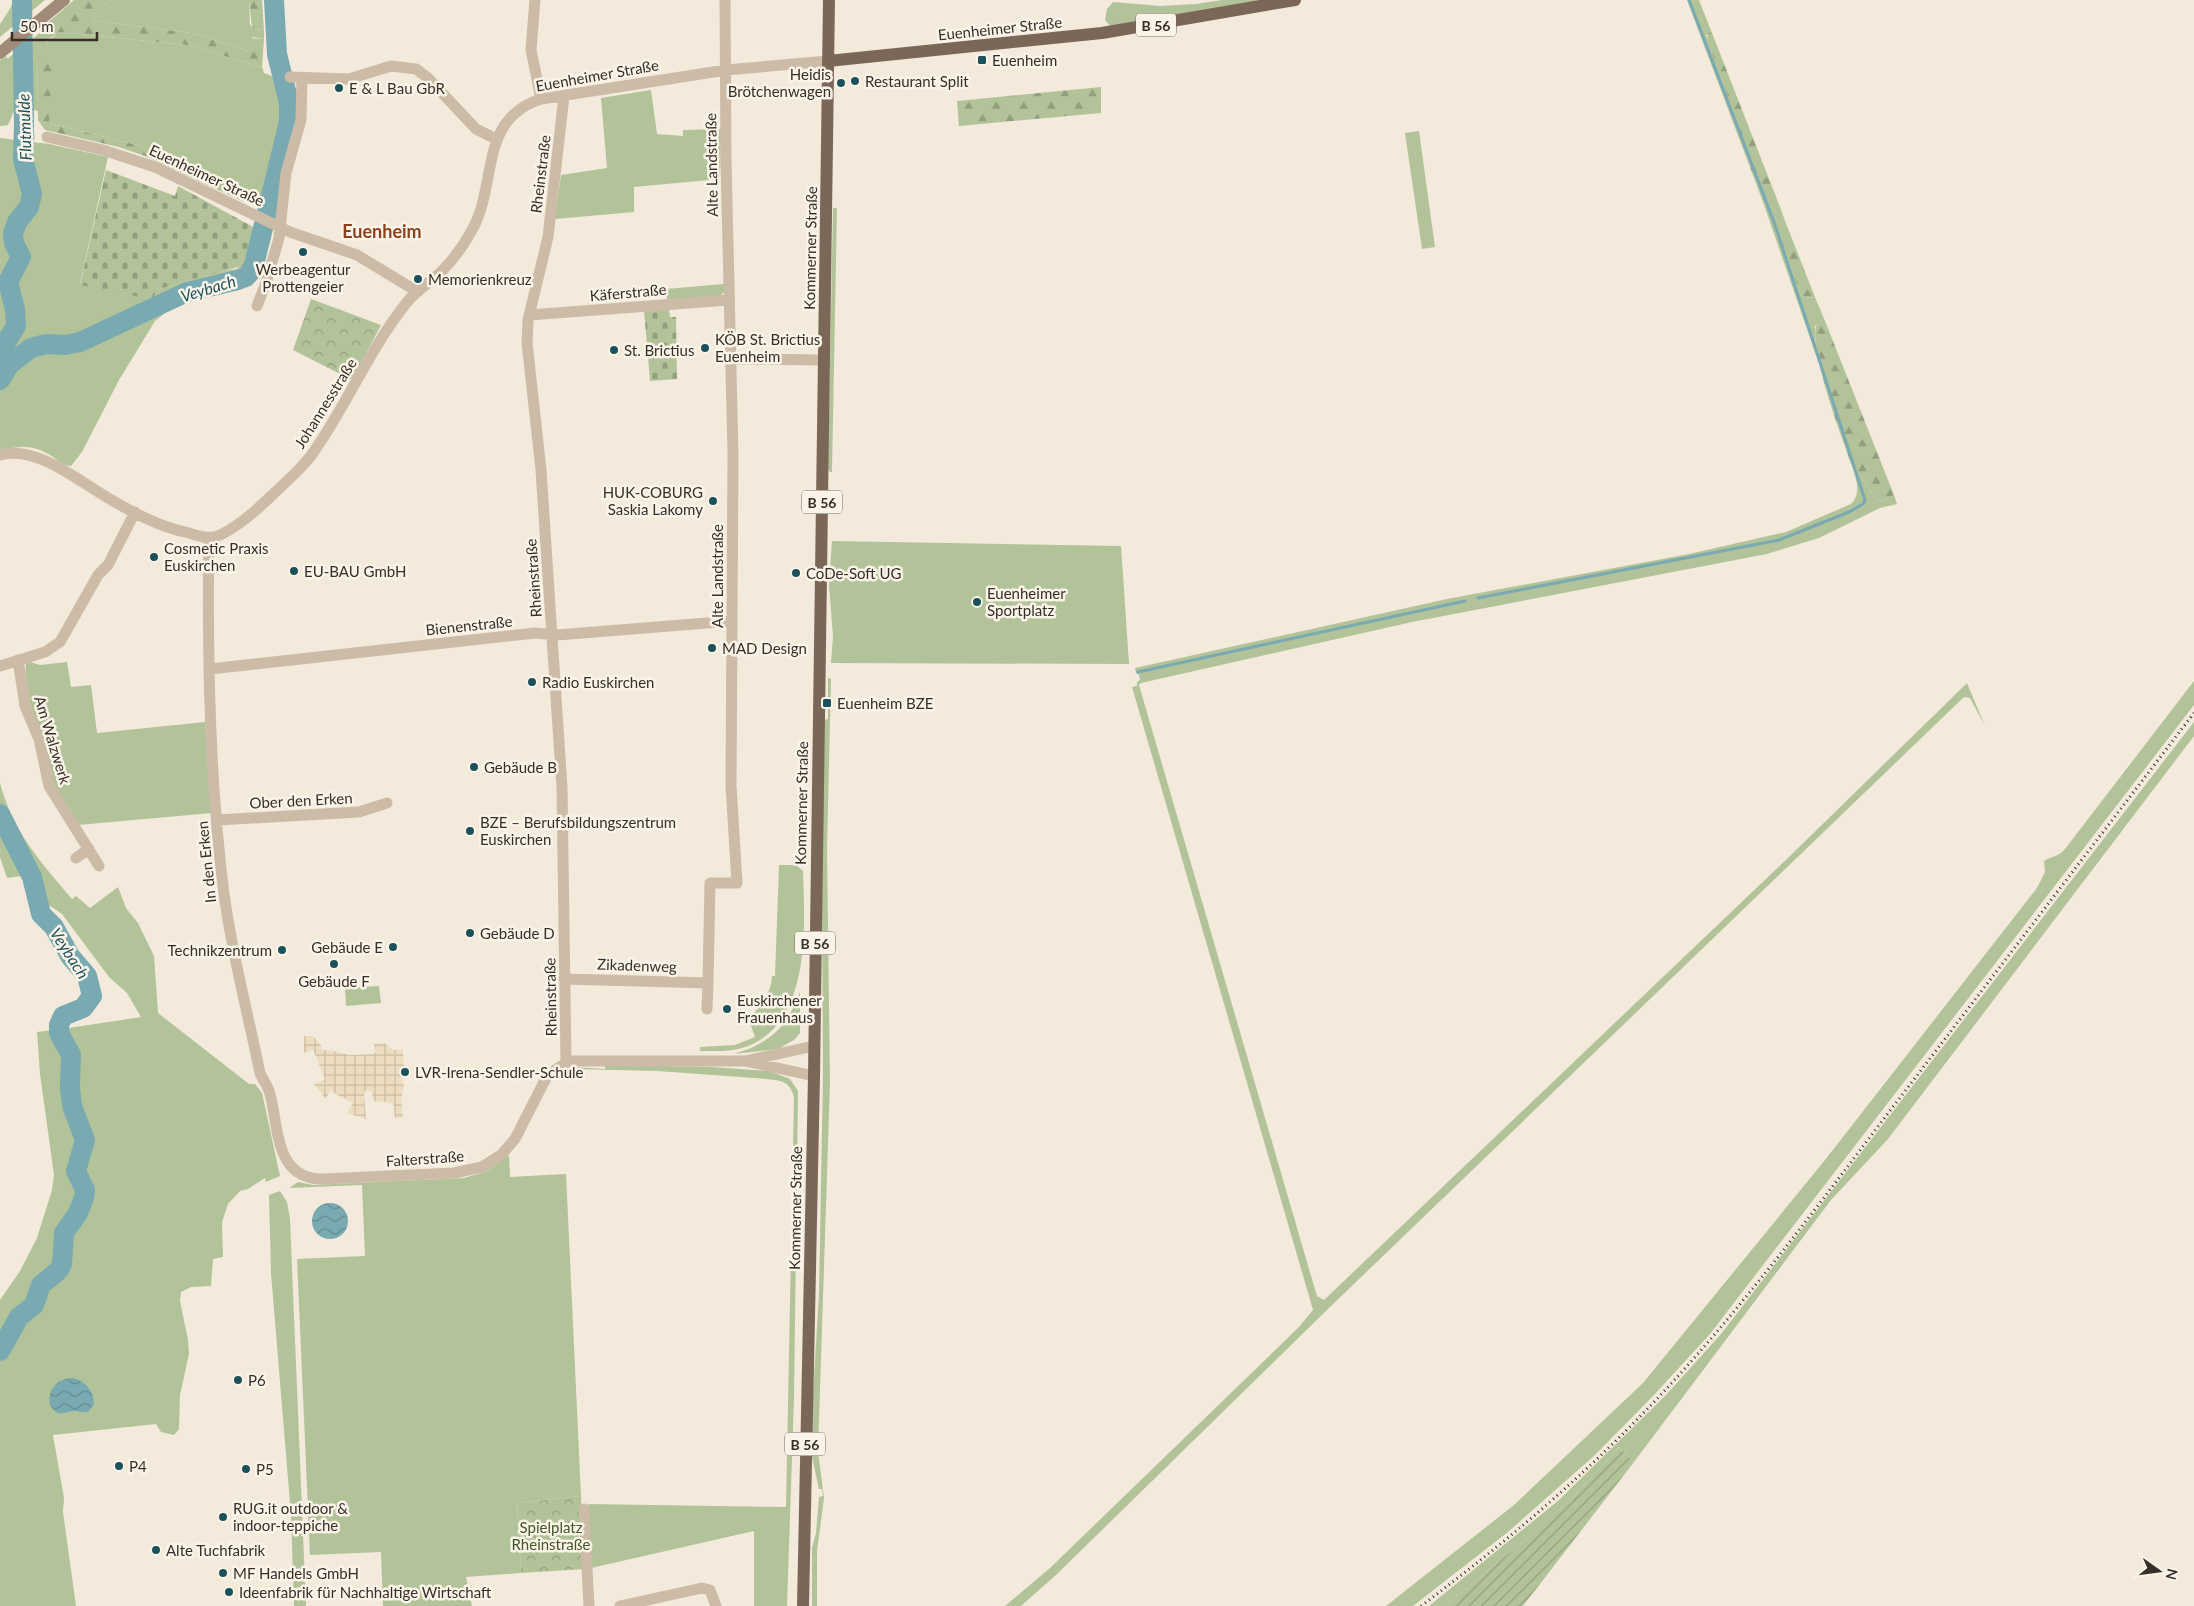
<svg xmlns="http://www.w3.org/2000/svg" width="2194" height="1606" font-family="Lato,sans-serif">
  <defs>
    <pattern id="forest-firs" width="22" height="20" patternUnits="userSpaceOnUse" patternTransform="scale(1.25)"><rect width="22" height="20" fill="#b2c39a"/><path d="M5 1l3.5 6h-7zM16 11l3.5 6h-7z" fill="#929f7e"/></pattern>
    <pattern id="cemetery-stones" width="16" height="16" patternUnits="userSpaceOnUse" patternTransform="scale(1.25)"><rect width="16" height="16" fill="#b2c39a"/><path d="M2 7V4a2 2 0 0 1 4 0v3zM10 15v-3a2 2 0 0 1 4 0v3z" fill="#929f7e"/></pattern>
    <pattern id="park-crowns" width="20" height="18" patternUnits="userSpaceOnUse" patternTransform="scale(1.25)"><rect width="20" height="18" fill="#b2c39a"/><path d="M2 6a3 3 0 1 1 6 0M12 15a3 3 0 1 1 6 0" fill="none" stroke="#929f7e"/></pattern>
    <pattern id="garden-furrows" width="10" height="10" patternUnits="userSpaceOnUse" patternTransform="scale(1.25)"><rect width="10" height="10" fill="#b2c39a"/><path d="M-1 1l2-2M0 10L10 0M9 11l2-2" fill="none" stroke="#929f7e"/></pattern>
    <pattern id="plaza-grid" width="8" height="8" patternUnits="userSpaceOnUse" patternTransform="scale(1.25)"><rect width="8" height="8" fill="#ecddc1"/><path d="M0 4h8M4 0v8" fill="none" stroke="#cbbea6"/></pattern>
    <pattern id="water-waves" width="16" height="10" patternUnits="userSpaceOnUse" patternTransform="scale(1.25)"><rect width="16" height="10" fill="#79aab2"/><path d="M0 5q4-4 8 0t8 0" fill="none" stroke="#648b91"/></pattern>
  </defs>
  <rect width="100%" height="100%" fill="#f3eadb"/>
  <path fill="#b2c39a" d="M 13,0 L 45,0 L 0,37 L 0,24 L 11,7 Z
    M 110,0 L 249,0 L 250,24 L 252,28 L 264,31 L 264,39 L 252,37 L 249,51 L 192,33 L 97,21 L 92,16 Z
    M 267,0 L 272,0 L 273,33 L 277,69 L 275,71 L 271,67 L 269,58 Z
    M 277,0 L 282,0 L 282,51 L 287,72 L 284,71 L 277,33 Z
    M 1222,0 L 1260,0 L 1110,26 L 1105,20 L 1107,9 L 1113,2 L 1160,6 L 1196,4 Z
    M 1687,0 L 1699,0 L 1712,33 L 1706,35 L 1748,152 L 1751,170 Z
    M 59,32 L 187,45 L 262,67 L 264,73 L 272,76 L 272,78 L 278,77 L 294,82 L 298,109 L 276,217 L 260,211 L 260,208 L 257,206 L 260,195 L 257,192 L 254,193 L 250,203 L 244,202 L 245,197 L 141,146 L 49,123 L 37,57 L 38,111 L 34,110 L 33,125 L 35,139 L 13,136 L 18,132 L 17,112 L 13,113 L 8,125 L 0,126 L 0,60 L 7,56 L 7,59 L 36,36 L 36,39 L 47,42 Z
    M 651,90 L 657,134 L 683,136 L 683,130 L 721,129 L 720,179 L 634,187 L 634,212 L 555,219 L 561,175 L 607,168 L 601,98 Z
    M 1419,131 L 1435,247 L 1422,249 L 1405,133 Z
    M 0,138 L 49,144 L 108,157 L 80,284 L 156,290 L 223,271 L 236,269 L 250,258 L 258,223 L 272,228 L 261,269 L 253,280 L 240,286 L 195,296 L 174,306 L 155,321 L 119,380 L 82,452 L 71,466 C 64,466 59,461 53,457 C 35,445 21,445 0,451 Z
    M 1763,202 L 1772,207 L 1780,207 L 1785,221 L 1782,222 L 1777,228 L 1800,294 L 1804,298 L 1815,297 L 1825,321 L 1815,326 L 1816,355 Z
    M 833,208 L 837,208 L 832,472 L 830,472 L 828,469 Z
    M 724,284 L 724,292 L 720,296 L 667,300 L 666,289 Z
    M 1852,466 C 1864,476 1867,492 1880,501 L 1894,495 L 1897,504 L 1880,508 L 1819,538 L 1767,554 L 1412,622 L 1141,683 L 1139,685 L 1309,1269 L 1317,1296 L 1324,1300 L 1791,855 L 1967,683 L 1985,726 L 1970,698 L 1964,697 L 1330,1307 L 1056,1575 L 1021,1606 L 1005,1606 L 1050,1568 L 1298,1328 L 1313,1310 L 1132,687 L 1137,686 L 1137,682 L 1140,680 L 1139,675 L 1136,673 L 1135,668 L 1447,599 L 1689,554 L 1786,532 L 1851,504 C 1862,493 1856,479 1852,466 Z
    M 832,541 L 1121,546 L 1129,664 L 831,663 L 833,636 L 829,585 Z
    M 30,662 L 40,665 L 67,662 L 71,687 L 91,685 L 97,733 L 205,722 L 212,813 L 78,825 C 71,815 63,804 56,793 C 46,775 22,682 26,663 Z
    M 828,678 L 831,679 L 827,849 L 830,1083 L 818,1451 L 824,1498 L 817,1551 L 817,1606 L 812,1606 L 812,1548 L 816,1533 L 819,1497 L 823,1496 L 822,1489 L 819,1489 L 812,1457 L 813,1394 L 819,1294 L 823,1073 L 822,901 L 824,720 L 828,719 Z
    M 2194,681 L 2194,705 L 1710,1334 L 1654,1395 L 1595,1455 L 1508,1532 L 1413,1606 L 1386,1606 L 1514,1505 L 1643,1383 L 1825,1160 L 2037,888 L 2045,872 L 2044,861 C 2051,856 2057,858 2065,849 Z
    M 2194,722 L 2194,736 L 1888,1139 L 1831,1200 L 1634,1462 L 1619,1447 L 1575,1495 L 1529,1537 L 1445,1606 L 1429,1606 L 1559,1500 L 1666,1395 L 1721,1334 Z
    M 0,783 C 13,832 40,861 72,899 L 76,896 L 90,908 L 118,887 L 126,908 L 138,923 L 154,956 L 158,1013 L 249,1084 L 255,1084 L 262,1093 L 280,1176 L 266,1182 L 265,1178 L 248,1189 L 240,1191 L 228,1204 L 222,1222 L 223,1257 L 213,1259 L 211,1286 L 191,1287 L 181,1292 L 180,1301 L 188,1340 L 189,1354 L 180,1395 L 179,1429 L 174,1435 L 161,1432 L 156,1424 L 53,1435 L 64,1498 L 63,1512 L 76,1606 L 0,1606 L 0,1356 L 10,1342 L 19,1321 L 34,1309 L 47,1285 L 58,1277 L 67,1265 L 69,1236 L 90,1198 L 89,1188 L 80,1175 L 87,1155 L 89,1137 L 75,1098 L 76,1056 L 72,1045 L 61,1033 L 62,1029 L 141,1017 L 127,993 L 109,977 L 62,914 L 50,906 L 43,898 L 40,881 L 34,874 L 7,878 L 0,857 Z
    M 779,865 L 796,865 L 803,871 C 805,930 811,1027 742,1048 C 729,1052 714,1051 700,1051 L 700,1047 L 735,1045 L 755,1037 L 748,1018 C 761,1007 771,994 772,976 L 775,976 Z
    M 379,986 L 381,1003 L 346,1006 L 345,988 Z
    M 800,992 L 800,1033 L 794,1040 L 778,1049 L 734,1054 C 738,1052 744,1051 749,1049 C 779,1035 788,1022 800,992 Z
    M 53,1030 L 65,1050 L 67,1059 L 65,1087 L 68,1110 L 82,1137 L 80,1153 L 72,1172 L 79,1189 L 78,1203 L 74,1213 L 59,1233 L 55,1267 L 35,1292 L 29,1294 L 30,1302 L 14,1318 L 0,1345 L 0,1300 L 20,1271 L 37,1238 L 52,1190 L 54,1175 L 40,1074 L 37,1032 Z
    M 605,1065 L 712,1067 L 769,1071 L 790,1079 L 798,1091 L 794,1398 L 787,1606 L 754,1606 L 754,1531 L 591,1568 L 588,1504 L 786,1507 L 794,1097 C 790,1081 780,1080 766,1079 L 658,1071 L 572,1069 L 572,1067 L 605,1069 Z
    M 509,1155 L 510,1177 L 566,1174 L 581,1496 L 517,1503 L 521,1573 L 466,1577 L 472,1606 L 383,1606 L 381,1552 L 310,1555 L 297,1259 L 365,1256 L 362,1185 L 289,1188 L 298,1182 L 313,1185 L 464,1178 L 485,1172 Z
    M 280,1191 L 287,1202 L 290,1219 L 306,1606 L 294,1606 L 291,1515 L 271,1273 L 269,1195 Z"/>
  <path fill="url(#forest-firs)" d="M 74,0 L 110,0 L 92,16 L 97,21 L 192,33 L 249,51 L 251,38 L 264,39 L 262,67 L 187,45 L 59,32 L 42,44 L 36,43 L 36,36 L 45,29 L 44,26 Z
    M 249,0 L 262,0 L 264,31 L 252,28 Z
    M 1708,33 L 1712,33 L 1780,207 L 1772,207 L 1763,202 L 1751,170 L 1748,152 L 1707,39 Z
    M 46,47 L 50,50 L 52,61 L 49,123 L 141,146 L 246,197 L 244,202 L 145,156 L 119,147 L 45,130 L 38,120 L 37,57 Z
    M 1101,87 L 1101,113 L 959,126 L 957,101 Z
    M 1785,221 L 1815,297 L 1804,298 L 1800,294 L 1777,228 L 1779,223 Z
    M 1818,321 L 1825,321 L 1894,495 L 1880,501 C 1867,492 1864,476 1852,466 C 1843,439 1805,343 1818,321 Z"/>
  <path fill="url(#cemetery-stones)" d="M 106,170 L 175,196 L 178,186 L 255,228 L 250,258 L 245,265 L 156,290 L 153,300 L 80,285 Z
    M 669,308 L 670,317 L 676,317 L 677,379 L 650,381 L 644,310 Z"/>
  <path fill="url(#park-crowns)" d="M 311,299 L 381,325 L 352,380 L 293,350 Z
    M 581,1496 L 584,1569 L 521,1573 L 517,1503 Z"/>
  <path fill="url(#garden-furrows)" d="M 1619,1447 L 1634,1462 L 1523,1606 L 1445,1606 L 1529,1537 L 1575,1495 Z"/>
  <path fill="url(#plaza-grid)" d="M 304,1036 L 313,1036 L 321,1045 L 322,1050 L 330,1050 L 349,1055 L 373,1054 L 376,1052 L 374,1044 L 384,1043 L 394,1050 L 403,1050 L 404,1074 L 401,1077 L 404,1086 L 401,1100 L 403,1118 L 395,1118 L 393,1103 L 374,1101 L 371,1091 L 366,1090 L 364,1094 L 366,1119 L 347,1113 L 353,1103 L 330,1091 L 326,1099 L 314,1084 L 325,1079 L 313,1049 L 304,1053 Z"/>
  <path fill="url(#water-waves)" d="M312 1221a18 18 0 1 1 36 0a18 18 0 1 1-36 0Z
    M 72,1378 C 85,1380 94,1391 94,1404 L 88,1412 C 83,1413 79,1411 75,1411 C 66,1411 58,1419 50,1405 C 47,1390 57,1379 72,1378 Z"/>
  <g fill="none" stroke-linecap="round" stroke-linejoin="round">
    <path stroke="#79aab2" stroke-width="3" d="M 1478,598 L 1779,540 L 1849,512 L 1863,504 L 1865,500 L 1775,225 L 1689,0
      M 1138,672 L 1465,601"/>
    <path stroke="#79aab2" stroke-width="20" d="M 0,358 L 2,349 L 16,326 L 15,309 L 8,282 L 21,257 L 14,243 L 13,234 L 17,222 L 29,207 L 32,194 L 23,159 L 24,124 L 22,0
      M 0,380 L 10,364 L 31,348 L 46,344 L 65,345 L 80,342 L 187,292 L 238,280 L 246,277 L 253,269 L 289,122 L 289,103 L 277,54 L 274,0
      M 0,814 L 32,877 L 41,914 L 54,927 L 70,956 L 87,976 L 92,996 L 83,1008 L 63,1016 L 59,1025 L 59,1033 L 71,1055 L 70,1088 L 72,1106 L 85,1140 L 76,1171 L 85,1190 L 84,1198 L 78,1213 L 64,1233 L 62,1264 L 59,1270 L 41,1285 L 34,1305 L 19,1317 L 0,1351"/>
    <path stroke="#ccbba6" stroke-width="11" d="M 535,0 L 531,50 L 541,99
      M 290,77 L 349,79 L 391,66 L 416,69 L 428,78 L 476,129 L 496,139
      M 564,96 L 548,237 L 528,320 L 527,343 L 541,470 L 562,788 L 566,1062
      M 47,137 L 103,150 L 155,167 L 290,232 L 357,255 L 418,292
      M 257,306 L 266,283 L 279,238 L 286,173 L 301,120 L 302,78
      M 529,315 L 729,300
      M 730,359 L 824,360
      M 0,455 C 38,444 83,485 115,502 C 137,515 164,528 189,533 C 199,536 209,540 220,535 C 239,526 256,511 271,496 C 287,481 305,466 317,447 C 349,400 372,345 408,301 C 418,289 431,282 441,272 C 453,260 464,245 472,230 C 498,184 478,119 541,99 L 726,70 L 828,61
      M 209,538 C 207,656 209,777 224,894 C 232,954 248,1014 260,1073 C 263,1080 268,1086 270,1094 C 279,1129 275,1180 324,1179 L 454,1173 L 482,1167 L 501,1155 L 515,1139 L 546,1078 L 555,1070 L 570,1061 L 745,1061 L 814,1046
      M 18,660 L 25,706 L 39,739 L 49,786 L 99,866
      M 0,666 L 45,652 L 60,642 L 98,575 L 108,565 L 135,512
      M 210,669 L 535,633 L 557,635 L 732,621
      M 217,820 L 359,812 L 387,803
      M 76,858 L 89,849
      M 564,979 L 708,983 L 710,883 L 737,883 L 731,785 L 733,454 L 726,160 L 725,0
      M 707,1009 L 708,983
      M 745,1061 L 814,1076
      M 584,1509 L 589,1606
      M 620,1606 L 702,1588 L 710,1590 L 716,1606"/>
    <path stroke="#a08a78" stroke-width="12" d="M 0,53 L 64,0"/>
    <path stroke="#7a6758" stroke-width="12" d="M 828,61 L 1102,33 L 1295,0
      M 803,1606 L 814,1076 L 829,0"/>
    <path stroke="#382e28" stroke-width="3" stroke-dasharray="1 4" stroke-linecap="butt" d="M 1421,1606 C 1504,1544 1583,1477 1654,1402 C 1748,1303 1829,1190 1912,1082 C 2006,959 2100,836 2194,713"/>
  </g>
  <g fill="#1b515b" stroke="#faf4e8" stroke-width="2">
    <rect x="977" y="55" width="10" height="10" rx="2.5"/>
    <circle cx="855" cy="81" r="5"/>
    <circle cx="841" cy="83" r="5"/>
    <circle cx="339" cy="88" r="5"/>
    <circle cx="303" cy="252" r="5"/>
    <circle cx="418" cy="279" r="5"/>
    <circle cx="705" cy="348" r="5"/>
    <circle cx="614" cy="350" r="5"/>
    <circle cx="713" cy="501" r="5"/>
    <circle cx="154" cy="557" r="5"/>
    <circle cx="294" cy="571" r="5"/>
    <circle cx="796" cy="573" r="5"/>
    <circle cx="977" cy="602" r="5"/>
    <circle cx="712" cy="648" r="5"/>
    <circle cx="532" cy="682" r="5"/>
    <rect x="822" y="698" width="10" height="10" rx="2.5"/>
    <circle cx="474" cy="767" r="5"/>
    <circle cx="470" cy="831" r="5"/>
    <circle cx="470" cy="933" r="5"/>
    <circle cx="393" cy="947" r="5"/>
    <circle cx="282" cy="950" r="5"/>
    <circle cx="334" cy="964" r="5"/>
    <circle cx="727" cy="1009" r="5"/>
    <circle cx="405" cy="1072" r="5"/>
    <circle cx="238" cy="1380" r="5"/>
    <circle cx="119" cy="1466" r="5"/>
    <circle cx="246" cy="1469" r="5"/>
    <circle cx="223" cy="1517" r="5"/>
    <circle cx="156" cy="1550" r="5"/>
    <circle cx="223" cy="1573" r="5"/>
    <circle cx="229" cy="1592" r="5"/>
  </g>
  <g text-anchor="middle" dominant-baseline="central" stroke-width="5" stroke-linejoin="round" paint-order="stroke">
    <g fill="#faf4e8" stroke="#726962" stroke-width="1">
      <rect x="1136" y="13.5" width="40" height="23" rx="4"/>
      <rect x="802" y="490.5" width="40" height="23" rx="4"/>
      <rect x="795" y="931.5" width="40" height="23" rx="4"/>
      <rect x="785" y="1432.5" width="40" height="23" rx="4"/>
    </g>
    <g font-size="14" font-weight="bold" fill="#382e28">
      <text x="1156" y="25">B 56</text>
      <text x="822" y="502">B 56</text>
      <text x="815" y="943">B 56</text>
      <text x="805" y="1444">B 56</text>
    </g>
    <g font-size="15" fill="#382e28" stroke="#faf4e8">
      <text transform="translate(1000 28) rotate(-6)">Euenheimer Straße</text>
      <text transform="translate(597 75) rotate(-10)">Euenheimer Straße</text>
      <text transform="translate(711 165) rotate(-91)">Alte Landstraße</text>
      <text transform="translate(540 174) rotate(-83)">Rheinstraße</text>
      <text transform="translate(207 175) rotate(25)">Euenheimer Straße</text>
      <text transform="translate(810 248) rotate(-89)">Kommerner Straße</text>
      <text transform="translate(628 292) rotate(-5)">Käferstraße</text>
      <text transform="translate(325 403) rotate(-58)">Johannesstraße</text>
      <text transform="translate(717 576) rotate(-90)">Alte Landstraße</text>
      <text transform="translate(533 578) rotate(-94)">Rheinstraße</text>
      <text transform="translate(469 625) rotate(-6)">Bienenstraße</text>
      <text transform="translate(53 740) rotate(73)">Am Walzwerk</text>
      <text transform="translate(301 800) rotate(-3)">Ober den Erken</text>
      <text transform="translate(801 803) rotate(-89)">Kommerner Straße</text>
      <text transform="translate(206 862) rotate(-96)">In den Erken</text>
      <text transform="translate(637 965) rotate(2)">Zikadenweg</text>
      <text transform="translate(550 997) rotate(-91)">Rheinstraße</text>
      <text transform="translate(425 1158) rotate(-4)">Falterstraße</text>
      <text transform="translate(795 1208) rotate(-89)">Kommerner Straße</text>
    </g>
    <g font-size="15" fill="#382e28" stroke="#faf4e8" text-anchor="start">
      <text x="992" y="60">Euenheim</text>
      <text x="831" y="74" text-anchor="end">Heidis<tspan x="831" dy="17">Brötchenwagen</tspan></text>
      <text x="865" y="81">Restaurant Split</text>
      <text x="349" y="88">E &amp; L Bau GbR</text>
      <text x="303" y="269" text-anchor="middle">Werbeagentur<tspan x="303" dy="17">Prottengeier</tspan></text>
      <text x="428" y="279">Memorienkreuz</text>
      <text x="715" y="339">KÖB St. Brictius<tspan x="715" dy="17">Euenheim</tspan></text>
      <text x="624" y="350">St. Brictius</text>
      <text x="703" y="492" text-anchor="end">HUK-COBURG<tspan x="703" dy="17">Saskia Lakomy</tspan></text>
      <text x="164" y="548">Cosmetic Praxis<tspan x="164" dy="17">Euskirchen</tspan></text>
      <text x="304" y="571">EU-BAU GmbH</text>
      <text x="806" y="573">CoDe-Soft UG</text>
      <text x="987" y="593">Euenheimer<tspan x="987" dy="17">Sportplatz</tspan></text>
      <text x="722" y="648">MAD Design</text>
      <text x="542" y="682">Radio Euskirchen</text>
      <text x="837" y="703">Euenheim BZE</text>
      <text x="484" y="767">Gebäude B</text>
      <text x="480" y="822">BZE – Berufsbildungszentrum<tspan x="480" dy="17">Euskirchen</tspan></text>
      <text x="480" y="933">Gebäude D</text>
      <text x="383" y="947" text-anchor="end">Gebäude E</text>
      <text x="272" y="950" text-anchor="end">Technikzentrum</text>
      <text x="334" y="981" text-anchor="middle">Gebäude F</text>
      <text x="737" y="1000">Euskirchener<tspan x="737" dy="17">Frauenhaus</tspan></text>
      <text x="415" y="1072">LVR-Irena-Sendler-Schule</text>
      <text x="248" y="1380">P6</text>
      <text x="129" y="1466">P4</text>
      <text x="256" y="1469">P5</text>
      <text x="233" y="1508">RUG.it outdoor &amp;<tspan x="233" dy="17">indoor-teppiche</tspan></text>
      <text x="166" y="1550">Alte Tuchfabrik</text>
      <text x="233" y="1573">MF Handels GmbH</text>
      <text x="239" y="1592">Ideenfabrik für Nachhaltige Wirtschaft</text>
    </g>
    <g font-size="15" fill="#43572a" stroke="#faf4e8">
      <text x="551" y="1527">Spielplatz<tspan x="551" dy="17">Rheinstraße</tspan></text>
    </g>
    <g font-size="16" font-style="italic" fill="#1b515b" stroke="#faf4e8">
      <text transform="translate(24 127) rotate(-92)">Flutmulde</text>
      <text transform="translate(208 288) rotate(-17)">Veybach</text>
      <text transform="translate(70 953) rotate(57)">Veybach</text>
    </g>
    <g font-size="18" font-weight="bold" fill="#8b411d" stroke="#faf4e8">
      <text x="382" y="231">Euenheim</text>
    </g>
  </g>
  <g transform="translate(2159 1571) rotate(104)" stroke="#faf4e8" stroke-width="4" paint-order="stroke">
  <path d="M0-4L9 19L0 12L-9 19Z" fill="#382e28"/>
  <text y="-8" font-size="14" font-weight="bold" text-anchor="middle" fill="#382e28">N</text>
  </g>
  <path d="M12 32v8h85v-8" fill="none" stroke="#382e28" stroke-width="2.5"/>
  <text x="20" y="32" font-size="15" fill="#382e28" stroke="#faf4e8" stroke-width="4" paint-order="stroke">50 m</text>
</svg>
